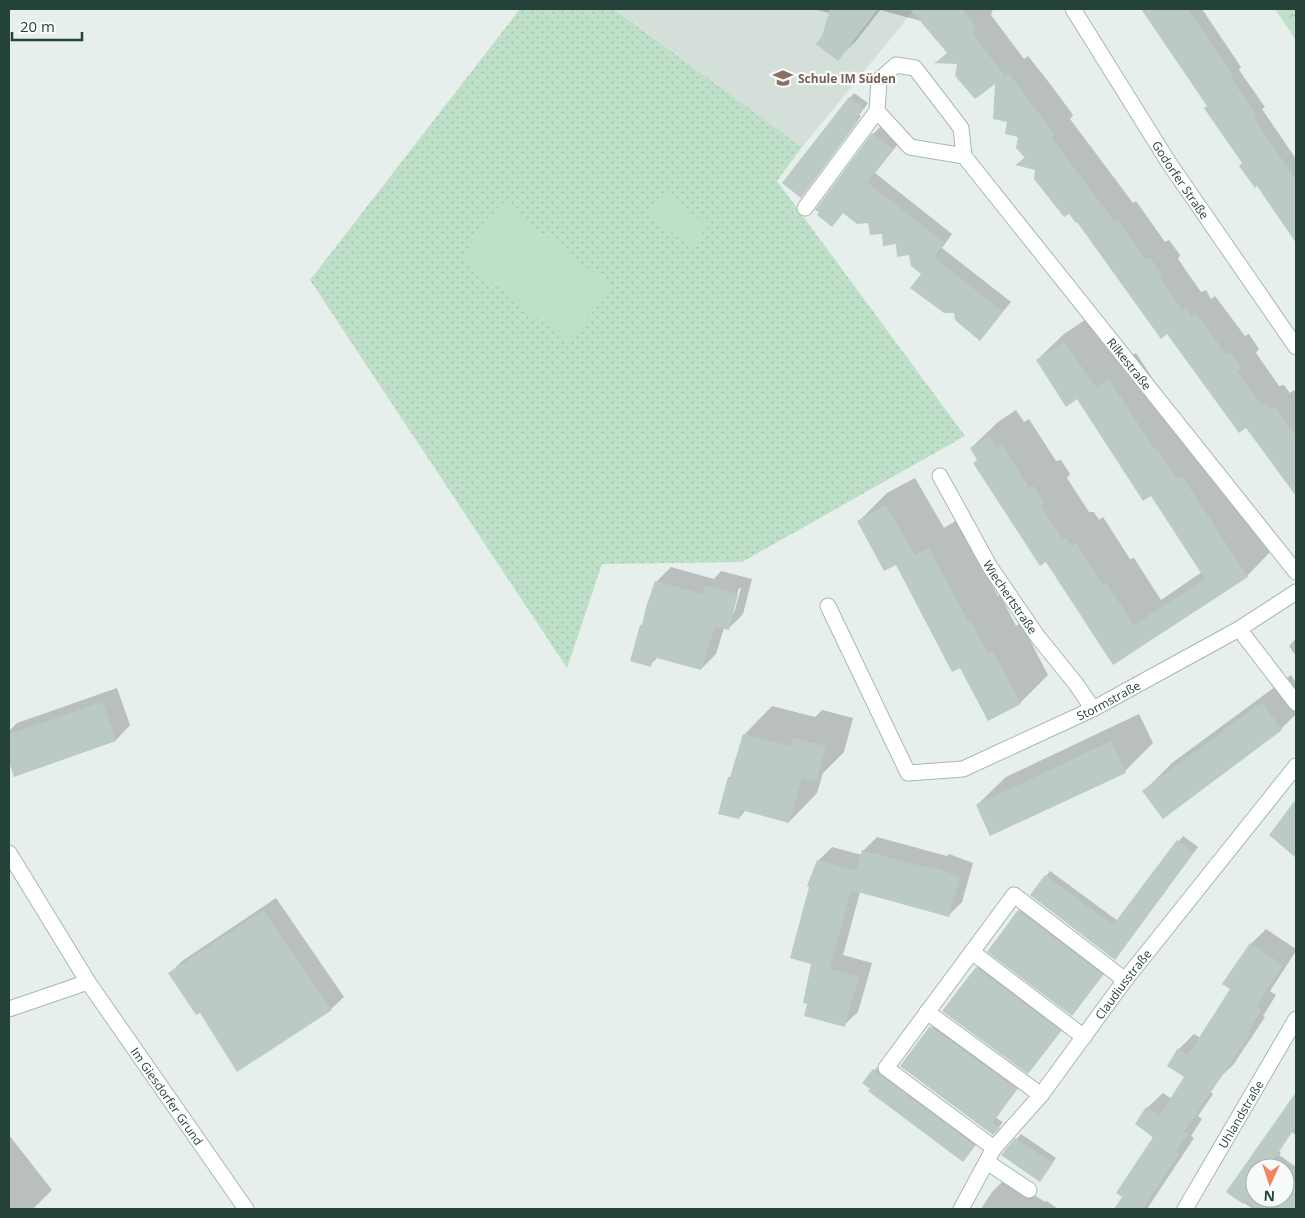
<svg xmlns="http://www.w3.org/2000/svg" width="1305" height="1218" font-family="'Open Sans',sans-serif">
  <defs>
    <pattern id="grass-dots" width="8" height="8" patternUnits="userSpaceOnUse" patternTransform="scale(1.25)"><rect width="8" height="8" fill="#bfe0c8"/><path d="M2 2h.1M6 6h.1" fill="none" stroke="#a4c1ad" stroke-width="1.8" stroke-linecap="round"/></pattern>
    <pattern id="forest-crowns" width="20" height="18" patternUnits="userSpaceOnUse" patternTransform="scale(1.25)"><rect width="20" height="18" fill="#bfe0c8"/><path d="M2 6a3 3 0 1 1 6 0M12 15a3 3 0 1 1 6 0" fill="none" stroke="#a4c1ad"/></pattern>
  </defs>
  <rect width="100%" height="100%" fill="#e6efeb"/>
  <path fill="#d4dfda" d="M 615,9 L 915,9 L 802,147 Z"/>
  <path fill="url(#grass-dots)" d="M 520,9 L 614,9 L 802,147 L 777,181 L 965,436 L 742,562 L 602,564 L 567,668 L 310,280 Z"/>
  <path fill="url(#forest-crowns)" d="M 1275,9 L 1296,9 L 1296,40 Z"/>
  <path fill="#bfe0c8" d="M 666,193 L 708,226 L 691,247 L 649,215 Z
    M 503,203 L 612,287 L 569,342 L 460,258 Z"/>
  <path fill="#0003" fill-rule="evenodd" d="M 812,9 L 993,9 L 991,15 L 1024,59 L 1028,56 L 1051,85 L 1073,115 L 1070,119 L 1133,203 L 1136,201 L 1165,242 L 1169,240 L 1180,255 L 1178,259 L 1201,292 L 1206,290 L 1211,299 L 1215,296 L 1245,336 L 1249,334 L 1259,349 L 1256,353 L 1279,386 L 1284,385 L 1290,393 L 1294,390 L 1296,393 L 1296,495 L 1246,426 L 1168,332 L 1036,169 L 1018,164 L 1026,156 L 1019,136 L 1008,121 L 996,81 L 958,63 L 937,62 L 948,52 L 921,21 L 880,10 L 856,41 L 837,59 L 823,37 L 830,13 Z
    M 1144,9 L 1202,9 L 1241,67 L 1239,70 L 1265,107 L 1262,109 L 1296,159 L 1296,240 L 1257,184 L 1208,105 Z
    M 854,93 L 868,103 L 859,115 L 861,116 L 805,192 L 850,98 Z
    M 882,125 L 901,140 L 875,173 L 952,234 L 942,248 L 1011,302 L 980,339 L 923,273 L 910,254 L 897,243 L 869,221 L 844,212 L 832,225 L 817,209 L 873,134 Z
    M 1091,316 L 1123,361 L 1136,353 L 1183,425 L 1204,453 L 1209,450 L 1273,549 L 1247,576 L 1113,663 L 971,448 L 998,422 L 1016,410 L 1024,422 L 1029,419 L 1056,461 L 1061,460 L 1070,474 L 1067,478 L 1089,512 L 1094,512 L 1099,520 L 1103,517 L 1130,559 L 1134,558 L 1161,600 L 1202,572 L 1151,494 L 1078,398 L 1037,360 L 1064,334 Z
    M 915,478 L 944,528 L 957,520 L 998,596 L 1000,595 L 1016,626 L 1021,623 L 1048,675 L 1020,703 L 961,667 L 896,563 L 859,521 L 887,493 Z
    M 671,567 L 714,579 L 721,571 L 752,579 L 743,614 L 728,629 L 724,628 L 716,654 L 701,669 L 658,657 L 650,665 L 641,625 L 644,622 L 656,582 ZM 739,588 L 741,588 L 734,613 L 732,613 Z
    M 1296,638 L 1296,656 L 1289,646 Z
    M 1291,675 L 1296,683 L 1296,714 L 1281,729 L 1144,791 L 1172,763 Z
    M 117,688 L 130,725 L 116,740 L 15,775 L 9,758 L 9,731 L 17,723 Z
    M 772,706 L 815,717 L 822,710 L 853,718 L 844,752 L 823,773 L 817,793 L 789,822 L 746,810 L 739,818 L 729,778 L 732,775 L 744,735 Z
    M 1139,714 L 1153,743 L 1125,771 L 977,805 L 1006,777 Z
    M 1296,803 L 1296,856 L 1271,835 Z
    M 1183,836 L 1198,847 L 1119,954 L 1046,876 L 1050,871 L 1118,921 Z
    M 877,837 L 947,856 L 949,854 L 973,863 L 962,902 L 948,916 L 860,892 L 843,955 L 872,963 L 858,1012 L 844,1025 L 808,1003 L 813,963 L 818,861 L 832,847 L 862,855 L 863,851 Z
    M 276,898 L 344,997 L 331,1009 L 238,1070 L 200,1011 L 170,973 L 182,961 Z
    M 1024,906 L 1107,970 L 1072,1015 L 989,952 Z
    M 1266,929 L 1296,949 L 1296,951 L 1270,991 L 1276,995 L 1263,1016 L 1265,1017 L 1233,1065 L 1217,1080 L 1203,1087 L 1213,1094 L 1198,1116 L 1202,1119 L 1191,1136 L 1194,1138 L 1147,1209 L 1117,1209 L 1154,1138 L 1136,1124 L 1147,1108 L 1163,1093 L 1172,1099 L 1186,1077 L 1179,1049 L 1194,1034 L 1201,1038 L 1232,989 L 1251,944 Z
    M 981,963 L 1065,1026 L 1028,1073 L 944,1011 Z
    M 936,1022 L 1021,1084 L 996,1118 L 1003,1122 L 993,1134 L 901,1066 Z
    M 879,1065 L 979,1141 L 967,1156 L 864,1083 Z
    M 1296,1093 L 1296,1135 L 1277,1121 Z
    M 1021,1134 L 1056,1158 L 1040,1180 L 1003,1155 Z
    M 9,1135 L 52,1190 L 33,1209 L 9,1209 Z
    M 1265,1142 L 1281,1153 L 1279,1155 L 1296,1167 L 1296,1209 L 1253,1209 L 1228,1192 ZM 1255,1168 L 1285,1168 L 1285,1198 L 1255,1198 Z
    M 1007,1177 L 1045,1202 L 1047,1201 L 1058,1209 L 981,1209 L 992,1192 Z"/>
  <path fill="#bbcac4" d="M 830,9 L 878,9 L 838,61 L 816,44 L 822,36 Z
    M 910,9 L 962,9 L 975,26 L 973,34 L 1005,76 L 1009,73 L 1055,135 L 1052,138 L 1114,221 L 1117,219 L 1146,260 L 1150,258 L 1162,274 L 1160,278 L 1182,310 L 1187,308 L 1192,316 L 1196,313 L 1226,354 L 1230,352 L 1241,368 L 1238,372 L 1261,404 L 1265,403 L 1271,410 L 1275,407 L 1296,437 L 1296,496 L 1246,428 L 1239,433 L 1167,334 L 1161,339 L 1077,222 L 1076,223 L 1069,214 L 1064,217 L 1034,179 L 1035,170 L 1015,165 L 1025,158 L 1016,148 L 1018,137 L 1005,134 L 1007,122 L 993,119 L 995,84 L 975,99 L 955,76 L 957,64 L 934,63 L 948,54 Z
    M 1141,9 L 1188,9 L 1234,77 L 1231,78 L 1257,116 L 1254,118 L 1296,180 L 1296,243 L 1257,186 L 1255,188 L 1239,166 L 1242,163 L 1204,108 L 1207,106 Z
    M 849,97 L 864,108 L 856,120 L 858,121 L 801,198 L 782,183 Z
    M 872,133 L 893,149 L 867,182 L 945,243 L 934,257 L 1003,312 L 980,341 L 955,320 L 954,313 L 944,313 L 910,288 L 921,274 L 911,266 L 909,255 L 897,257 L 896,244 L 883,246 L 882,234 L 870,235 L 868,223 L 857,224 L 843,213 L 832,227 L 817,215 L 819,212 L 815,210 Z
    M 1064,342 L 1096,387 L 1109,379 L 1156,451 L 1158,450 L 1177,479 L 1182,476 L 1248,577 L 1113,665 L 1046,562 L 1040,566 L 973,463 L 977,460 L 970,448 L 989,436 L 997,448 L 1002,445 L 1029,487 L 1034,486 L 1044,502 L 1041,506 L 1062,538 L 1067,538 L 1072,546 L 1076,543 L 1103,585 L 1107,584 L 1134,625 L 1205,579 L 1151,496 L 1143,501 L 1077,399 L 1066,407 L 1036,360 Z
    M 886,505 L 915,555 L 929,548 L 969,623 L 971,622 L 988,653 L 993,651 L 1021,704 L 988,721 L 960,668 L 952,672 L 896,565 L 884,571 L 857,521 Z
    M 655,581 L 703,594 L 705,585 L 738,594 L 729,630 L 715,627 L 701,670 L 653,657 L 651,667 L 630,661 L 640,625 L 642,625 L 646,607 Z
    M 103,702 L 116,741 L 14,777 L 9,762 L 9,734 Z
    M 1262,702 L 1282,730 L 1163,819 L 1142,791 Z
    M 743,734 L 790,746 L 793,738 L 826,746 L 816,782 L 802,778 L 789,823 L 741,810 L 739,819 L 718,814 L 728,777 L 730,777 Z
    M 1111,741 L 1126,773 L 990,836 L 976,805 Z
    M 1296,799 L 1296,858 L 1269,835 Z
    M 1177,840 L 1194,852 L 1115,960 L 1030,895 L 1045,875 L 1113,925 Z
    M 862,850 L 933,869 L 934,867 L 960,877 L 949,917 L 851,890 L 830,969 L 859,976 L 845,1027 L 804,1016 L 807,1004 L 803,1003 L 811,964 L 790,958 L 809,887 L 807,886 L 817,860 L 856,871 Z
    M 263,910 L 332,1010 L 237,1072 L 200,1013 L 196,1015 L 168,973 Z
    M 1018,910 L 1103,975 L 1072,1016 L 987,952 Z
    M 1250,943 L 1283,965 L 1256,1006 L 1262,1010 L 1248,1031 L 1251,1033 L 1184,1132 L 1188,1134 L 1176,1152 L 1179,1154 L 1143,1209 L 1114,1209 L 1122,1197 L 1116,1193 L 1153,1137 L 1135,1124 L 1146,1107 L 1159,1116 L 1184,1077 L 1167,1066 L 1178,1048 L 1188,1055 L 1230,989 L 1222,984 Z
    M 976,967 L 1061,1031 L 1028,1074 L 942,1011 Z
    M 930,1026 L 1017,1089 L 992,1123 L 1000,1128 L 993,1135 L 900,1066 Z
    M 873,1069 L 975,1146 L 963,1162 L 868,1091 L 870,1089 L 862,1083 Z
    M 1296,1092 L 1296,1126 L 1271,1164 L 1277,1168 L 1255,1168 L 1255,1198 L 1285,1198 L 1285,1174 L 1296,1182 L 1296,1209 L 1257,1209 L 1245,1201 L 1243,1204 L 1226,1192 Z
    M 1015,1138 L 1053,1163 L 1040,1182 L 1001,1155 Z"/>
  <g fill="none" stroke-linecap="round" stroke-linejoin="round">
    <defs>
      <g id="minor">
        <path id="s1" d="M 1073,9 L 1169,163 L 1296,347"/>
        <path id="s2" d="M 964,156 L 910,147 L 877,111 L 879,80 L 896,65 L 915,68 L 961,128 L 964,156 L 1296,572"/>
        <path d="M 805,208 L 877,111"/>
        <path id="s3" d="M 940,476 L 990,567 L 1038,637 L 1076,684 L 1093,709"/>
        <path id="s4" d="M 828,606 L 908,773 L 963,769 L 1093,709 L 1239,629 L 1296,592"/>
        <path d="M 1239,629 L 1296,703"/>
        <path id="s5" d="M 9,853 L 88,982 L 246,1209"/>
        <path d="M 972,952 L 1084,1037"/>
        <path d="M 9,1009 L 88,982"/>
        <path d="M 927,1012 L 1041,1095"/>
        <path d="M 994,1148 L 886,1068 L 1014,895 L 1125,980"/>
        <path d="M 987,1162 L 1029,1190"/>
        <path id="s6" d="M 961,1209 L 994,1148 L 1041,1095 L 1125,980 L 1296,766"/>
        <path id="s7" d="M 1185,1209 L 1296,1019"/>
      </g>
    </defs>
    <use href="#minor" stroke="#a8b8b2" stroke-width="17"/>
    <use href="#minor" stroke="#fff" stroke-width="15"/>
  </g>
  <defs>
    <symbol id="school-bare" viewBox="-9 -9 18 18"><path d="M0-5L7-2L0 1L-7-2ZM-4 1L0 2.5L4 1V4Q0 6-4 4Z" fill="#8d6e63" stroke="#f7fbf9" stroke-width="2.5" paint-order="stroke"/></symbol>
  </defs>
  <g fill-rule="evenodd">
    <use href="#school-bare" x="769" y="64" width="28" height="28"/>
  </g>
  <g text-anchor="middle" dominant-baseline="central" stroke-width="4.5" stroke-linejoin="round" paint-order="stroke">
    <g font-size="12" font-weight="bold" fill="#785e54" stroke="#f7fbf9" text-anchor="start">
      <text x="798" y="78">Schule IM Süden</text>
    </g>
    <g font-size="12" fill="#24423a" stroke="#f7fbf9">
      <text stroke="none"><textPath href="#s1" startOffset="202">Godorfer Straße</textPath></text>
      <text stroke="none"><textPath href="#s2" startOffset="546">Rilkestraße</textPath></text>
      <text stroke="none"><textPath href="#s3" startOffset="140">Wiechertstraße</textPath></text>
      <text stroke="none"><textPath href="#s4" startOffset="401">Stormstraße</textPath></text>
      <text stroke="none"><textPath href="#s6" startOffset="278">Claudiusstraße</textPath></text>
      <text stroke="none"><textPath href="#s5" startOffset="290">Im Giesdorfer Grund</textPath></text>
      <text stroke="none"><textPath href="#s7" startOffset="110">Uhlandstraße</textPath></text>
    </g>
  </g>
  <rect width="1305" height="1218" fill="none" stroke="#24423a" stroke-width="20"/>
  <g transform="translate(1270 1183) rotate(183)"><circle r="24" fill="#f7fbf9" stroke="#a3b1ad"/>
  <path d="M0-4L9 19L0 12L-9 19Z" fill="#f4845f"/>
  <text y="-8" font-size="14" font-weight="bold" text-anchor="middle" fill="#24423a">N</text>
  </g>
  <path d="M12 32v8h70v-8" fill="none" stroke="#24423a" stroke-width="2.5"/>
  <text x="20" y="32" font-size="15" fill="#24423a" stroke="#f7fbf9" stroke-width="4" paint-order="stroke">20 m</text>
</svg>
